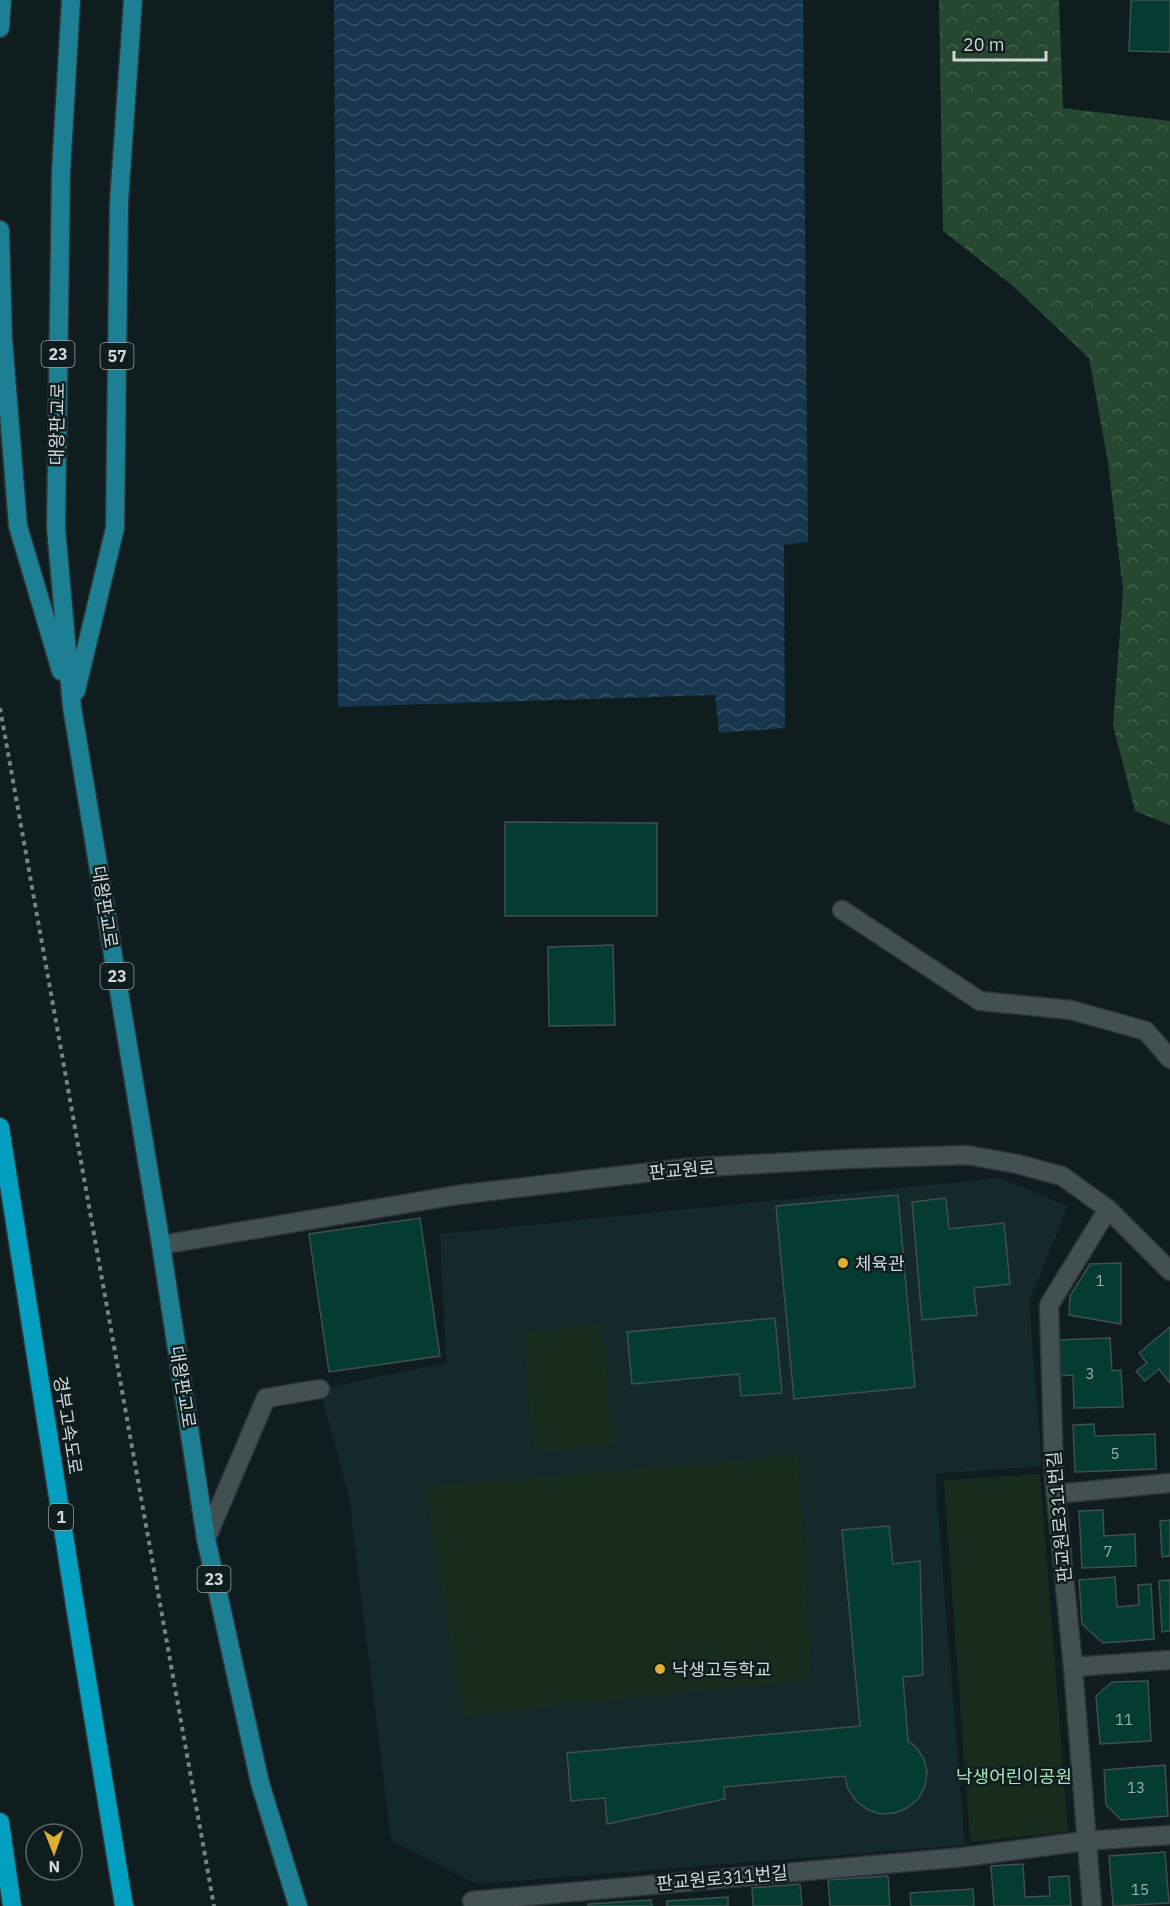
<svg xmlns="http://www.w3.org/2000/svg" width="1170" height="1906" font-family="'IBM Plex Sans','Noto Sans KR',sans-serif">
  <defs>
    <pattern id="forest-crowns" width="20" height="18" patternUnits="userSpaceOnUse" patternTransform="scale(1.5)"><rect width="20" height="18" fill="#264831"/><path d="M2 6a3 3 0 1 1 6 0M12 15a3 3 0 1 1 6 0" fill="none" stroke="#44624e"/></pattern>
    <pattern id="water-waves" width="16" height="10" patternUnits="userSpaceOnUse" patternTransform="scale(1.5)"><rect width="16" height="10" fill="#16374e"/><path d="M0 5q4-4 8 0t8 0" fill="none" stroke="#375367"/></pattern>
  </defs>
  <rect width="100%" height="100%" fill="#101d1e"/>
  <path fill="#13292a" d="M 1000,1178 L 1068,1206 L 1029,1302 L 1042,1466 L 935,1474 L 965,1845 L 477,1884 L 391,1840 L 349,1498 L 320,1389 L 446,1363 L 440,1234 Z"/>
  <path fill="url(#forest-crowns)" d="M 939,0 L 1059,0 L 1063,108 L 1170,121 L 1170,825 L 1135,811 L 1113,725 L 1123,591 L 1108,462 L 1089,358 L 1013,286 L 943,231 Z"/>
  <path fill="#182c1e" d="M 602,1324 L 614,1445 L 534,1453 L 522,1333 Z
    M 798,1455 L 812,1679 L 462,1716 L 424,1487 Z
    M 1040,1474 L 1068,1832 L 970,1842 L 944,1480 Z"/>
  <path fill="url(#water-waves)" d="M 334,0 L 803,0 L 808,542 L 784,545 L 785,728 L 719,733 L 715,695 L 338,707 Z"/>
  <path fill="#053c31" stroke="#414f4b" stroke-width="1.5" d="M 1131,0 L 1170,0 L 1170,52 L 1129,51 Z
    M 505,822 L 657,823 L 657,916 L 505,916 Z
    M 613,945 L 615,1025 L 549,1026 L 548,947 Z
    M 898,1195 L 915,1387 L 794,1399 L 776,1206 Z
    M 946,1198 L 949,1229 L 1004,1223 L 1010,1284 L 974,1288 L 977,1315 L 922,1320 L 912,1202 Z
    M 420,1218 L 440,1356 L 329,1372 L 309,1234 Z
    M 1121,1263 L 1121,1324 L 1069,1315 L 1070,1296 L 1090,1264 Z
    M 775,1318 L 782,1393 L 741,1396 L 739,1374 L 632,1384 L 627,1332 Z
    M 1170,1327 L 1170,1383 L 1159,1369 L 1145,1381 L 1136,1371 L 1147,1363 L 1139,1353 Z
    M 1110,1338 L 1112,1371 L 1121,1370 L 1123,1407 L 1074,1408 L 1073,1375 L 1059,1376 L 1057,1340 Z
    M 1094,1424 L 1095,1436 L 1155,1434 L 1156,1469 L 1075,1472 L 1073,1425 Z
    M 1103,1510 L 1104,1536 L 1135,1534 L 1136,1566 L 1082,1568 L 1079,1511 Z
    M 1170,1520 L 1170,1556 L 1162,1557 L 1160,1521 Z
    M 889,1526 L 893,1564 L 920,1561 L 923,1675 L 903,1677 L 908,1741 L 916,1747 L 924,1759 L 927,1772 L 925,1786 L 918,1799 L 907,1808 L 895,1813 L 880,1814 L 867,1809 L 856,1801 L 848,1789 L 845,1776 L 724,1787 L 725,1799 L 607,1824 L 605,1798 L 571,1801 L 567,1753 L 860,1726 L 842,1530 Z
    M 1115,1577 L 1117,1607 L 1139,1605 L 1138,1585 L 1151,1584 L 1154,1639 L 1103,1643 L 1082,1624 L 1079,1580 Z
    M 1170,1580 L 1170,1631 L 1162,1632 L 1159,1581 Z
    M 1148,1681 L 1151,1741 L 1100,1744 L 1096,1696 L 1112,1682 Z
    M 1165,1765 L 1168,1816 L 1121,1820 L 1106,1805 L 1104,1770 Z
    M 1165,1852 L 1169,1903 L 1113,1906 L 1109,1856 Z
    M 1023,1864 L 1025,1897 L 1050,1896 L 1049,1877 L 1069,1876 L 1071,1906 L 994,1906 L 991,1866 Z
    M 888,1876 L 890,1906 L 830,1906 L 828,1880 Z
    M 800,1884 L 802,1906 L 753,1906 L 752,1888 Z
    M 973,1889 L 974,1906 L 911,1906 L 910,1893 Z
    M 728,1897 L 728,1906 L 667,1906 L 667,1901 Z
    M 651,1900 L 652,1906 L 588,1906 L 588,1904 Z"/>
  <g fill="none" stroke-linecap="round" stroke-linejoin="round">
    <defs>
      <path id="service" d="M 842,910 L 980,1001 L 1071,1010 L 1146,1031 L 1170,1059
        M 206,1539 L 266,1398 L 320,1389"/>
      <path id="minor" d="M 161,1245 L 457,1195 L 686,1168 L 846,1159 L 967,1155 L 1017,1164 L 1062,1176 L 1108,1209 L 1170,1271
        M 1056,1494 L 1170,1483
        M 1073,1667 L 1170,1660
        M 474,1906 L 472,1901 L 964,1857 L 1085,1841 L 1170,1835
        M 1092,1906 L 1073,1667 L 1054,1475 L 1049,1305 L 1108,1209"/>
      <path id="primary" d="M 71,0 L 61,172 L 56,528 L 72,707 L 161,1245 L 206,1539 L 260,1783 L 298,1906
        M 0,28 L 2,0
        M 0,230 L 3,338 L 18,526 L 61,671
        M 76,691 L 115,528 L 119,202 L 133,0"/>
      <path id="motorway" d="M 0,1127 L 77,1618 L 124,1906
        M 0,1822 L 12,1906"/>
    </defs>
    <use href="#service" stroke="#2e3536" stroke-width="21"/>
    <use href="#minor" stroke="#2e3536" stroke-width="21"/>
    <use href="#primary" stroke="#2e3536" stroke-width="21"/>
    <use href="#motorway" stroke="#2e3536" stroke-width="21"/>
    <path stroke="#788383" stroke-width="4" stroke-dasharray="4.5 4.5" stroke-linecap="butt" d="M 0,708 L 214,1906"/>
    <use href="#service" stroke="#425051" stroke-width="18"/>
    <use href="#minor" stroke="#425051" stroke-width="18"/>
    <use href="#primary" stroke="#1c7f94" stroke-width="18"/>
    <use href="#motorway" stroke="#029fc1" stroke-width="18"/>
  </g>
  <g fill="#e0b034" stroke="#101d1e" stroke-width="2">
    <circle cx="843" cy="1263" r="6"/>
    <circle cx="660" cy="1669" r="6"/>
  </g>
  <g text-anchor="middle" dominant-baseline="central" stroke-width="5" stroke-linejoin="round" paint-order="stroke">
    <g font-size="15" fill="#9cb0ae">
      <text x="1100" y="1280">1</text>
      <text x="1090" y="1373">3</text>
      <text x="1115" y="1453">5</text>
      <text x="1108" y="1551">7</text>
      <text x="1124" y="1719">11</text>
      <text x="1136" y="1787">13</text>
      <text x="1140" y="1889">15</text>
    </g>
    <g fill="#101d1e" stroke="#969fa0" stroke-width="1.5">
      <rect x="41.5" y="341" width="33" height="26" rx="4.5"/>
      <rect x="100.5" y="343" width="33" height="26" rx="4.5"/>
      <rect x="100.5" y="963" width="33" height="26" rx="4.5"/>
      <rect x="49" y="1504" width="24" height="26" rx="4.5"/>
      <rect x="197.5" y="1566" width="33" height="26" rx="4.5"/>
    </g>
    <g font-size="16" font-weight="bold" fill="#cfd7d7">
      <text x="58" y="354">23</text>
      <text x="117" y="356">57</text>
      <text x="117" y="976">23</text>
      <text x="61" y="1517">1</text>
      <text x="214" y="1579">23</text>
    </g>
    <g font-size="18" fill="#cfd7d7" stroke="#101d1e">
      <text transform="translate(57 424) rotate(-89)">대왕판교로</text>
      <text transform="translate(105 907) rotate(81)">대왕판교로</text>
      <text transform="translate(682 1170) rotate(-5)">판교원로</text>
      <text transform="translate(183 1387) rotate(81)">대왕판교로</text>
      <text transform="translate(68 1425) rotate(81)">경부고속도로</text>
      <text transform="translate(1059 1517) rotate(-95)">판교원로311번길</text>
      <text transform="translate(722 1878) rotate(-5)">판교원로311번길</text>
    </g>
    <g font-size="18" fill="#cfd7d7" stroke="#101d1e" text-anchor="start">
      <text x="855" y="1263">체육관</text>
      <text x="672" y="1669">낙생고등학교</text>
    </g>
    <g font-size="18" fill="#a7e4b9" stroke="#101d1e">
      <text x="1014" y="1776">낙생어린이공원</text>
    </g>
  </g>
  <g transform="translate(54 1852) rotate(179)"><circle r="28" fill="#101d1e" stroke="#5c6768" stroke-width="1.5"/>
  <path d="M0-4.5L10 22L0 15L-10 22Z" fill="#e0b034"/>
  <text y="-9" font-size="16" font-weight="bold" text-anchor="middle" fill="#cfd7d7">N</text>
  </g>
  <path d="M954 51v9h92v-9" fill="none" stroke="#cfd7d7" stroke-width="3"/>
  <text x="963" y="51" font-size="18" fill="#cfd7d7" stroke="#101d1e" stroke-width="4.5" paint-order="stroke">20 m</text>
</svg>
